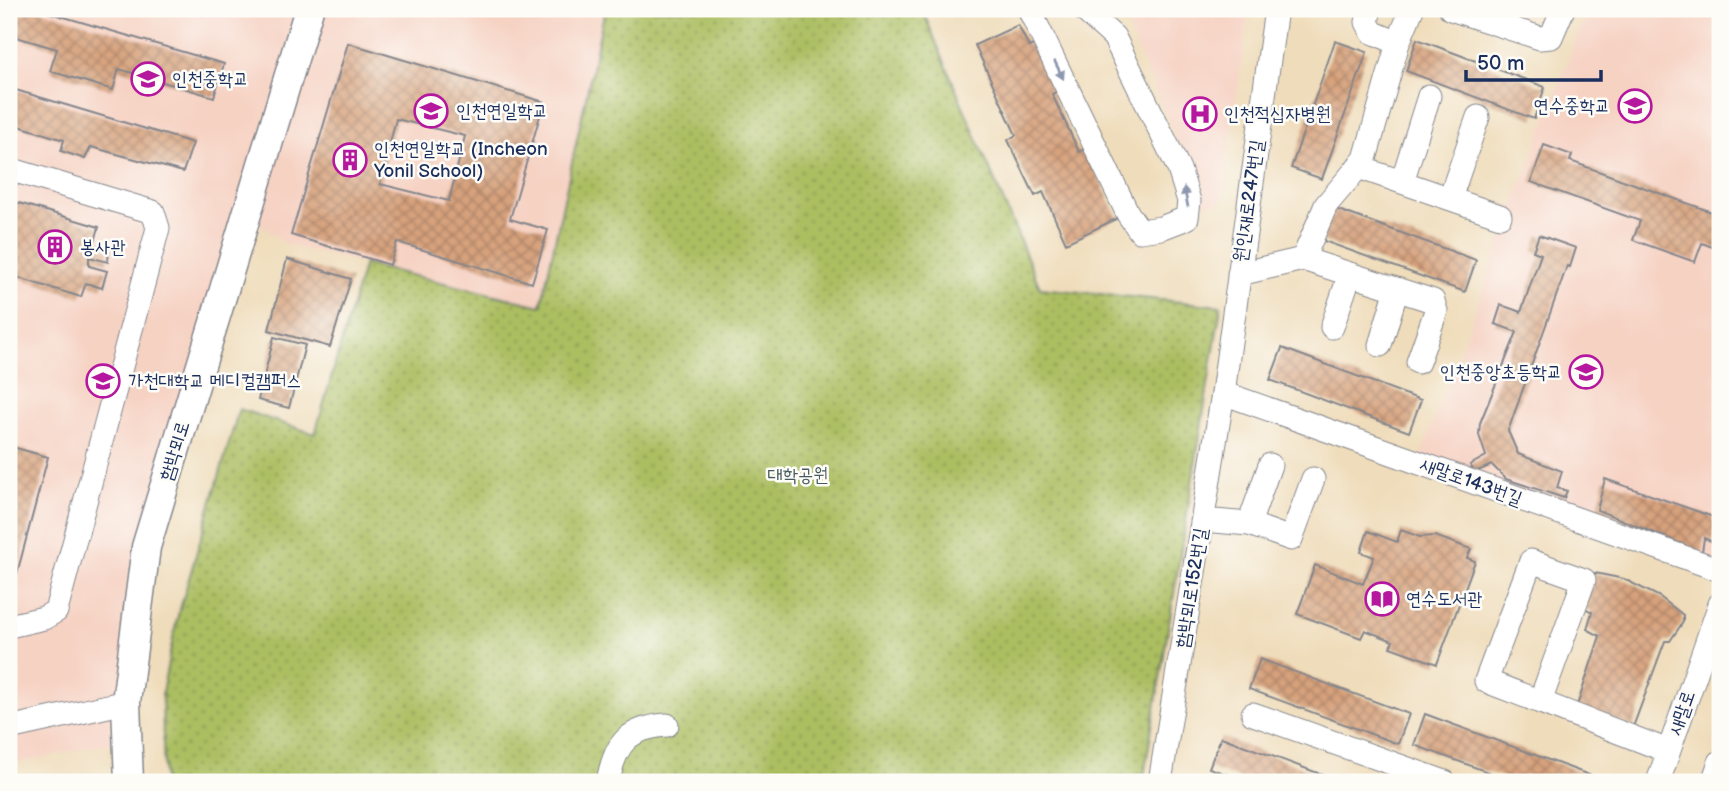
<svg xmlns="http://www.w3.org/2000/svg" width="1729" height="791" font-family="'Balsamiq Sans','Poor Story',sans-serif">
  <defs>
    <pattern id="green-dots" width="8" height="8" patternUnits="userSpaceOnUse" patternTransform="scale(1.75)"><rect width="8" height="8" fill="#abbe61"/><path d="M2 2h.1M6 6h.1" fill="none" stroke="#8a9b53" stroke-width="1.8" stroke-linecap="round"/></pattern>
    <pattern id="building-cross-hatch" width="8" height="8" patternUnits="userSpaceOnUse" patternTransform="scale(1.75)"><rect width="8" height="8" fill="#d7a27c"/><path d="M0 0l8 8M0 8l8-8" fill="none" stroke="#ae8469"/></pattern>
  </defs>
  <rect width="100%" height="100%" fill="#fdfcf7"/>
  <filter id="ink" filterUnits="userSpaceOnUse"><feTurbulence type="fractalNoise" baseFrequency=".0143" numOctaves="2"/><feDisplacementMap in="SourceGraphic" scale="14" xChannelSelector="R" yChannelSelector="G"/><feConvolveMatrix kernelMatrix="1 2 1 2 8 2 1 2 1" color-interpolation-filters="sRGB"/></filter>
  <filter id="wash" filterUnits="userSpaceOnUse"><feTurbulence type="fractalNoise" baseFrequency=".00686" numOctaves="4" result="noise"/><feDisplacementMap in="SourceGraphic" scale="28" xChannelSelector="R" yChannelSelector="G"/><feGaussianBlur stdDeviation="1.57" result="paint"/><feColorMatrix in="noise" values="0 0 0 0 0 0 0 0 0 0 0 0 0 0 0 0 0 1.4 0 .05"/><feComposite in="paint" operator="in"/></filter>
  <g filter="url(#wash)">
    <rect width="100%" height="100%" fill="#efdcba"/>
    <path fill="#f6d2c3" d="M 9,9 L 605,9 L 541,306 L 287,245 L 248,214 L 146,547 L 128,739 L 9,765 Z
      M 1108,9 L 1249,9 L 1221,203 L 1204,203 L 1127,25 Z
      M 1587,9 L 1720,9 L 1720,570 L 1418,463 Z"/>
    <path fill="url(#green-dots)" stroke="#637660" stroke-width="2" d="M 605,9 L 922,9 L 1040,288 L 1221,306 L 1143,782 L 164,782 L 162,692 L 177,619 L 239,409 L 315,434 L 364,264 L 541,306 Z"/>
    <g id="blocks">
      <path fill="url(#building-cross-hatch)" fill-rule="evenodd" d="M 13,9 L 37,9 L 224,64 L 214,97 L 119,69 L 113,90 L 50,71 L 57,49 L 9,35 Z
        M 1018,25 L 1029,47 L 1036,44 L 1058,91 L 1052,94 L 1079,152 L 1085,149 L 1118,218 L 1066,243 L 1043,192 L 1035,196 L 1008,140 L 1016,135 L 975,45 Z
        M 1417,39 L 1545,87 L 1534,119 L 1406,71 Z
        M 1335,41 L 1367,52 L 1322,179 L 1291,168 Z
        M 348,43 L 544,102 L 510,219 L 548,230 L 532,283 L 397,242 L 390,265 L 291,235 ZM 396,119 L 465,136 L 449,201 L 380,184 Z
        M 9,88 L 193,143 L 183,172 L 91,147 L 85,159 L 61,151 L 64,140 L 9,123 Z
        M 1544,145 L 1572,155 L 1570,161 L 1720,215 L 1720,250 L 1702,243 L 1695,262 L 1633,240 L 1640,221 L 1531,182 Z
        M 9,200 L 99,227 L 94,245 L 109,249 L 108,262 L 89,257 L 89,266 L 107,271 L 102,288 L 86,283 L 81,297 L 9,275 Z
        M 1333,208 L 1476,260 L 1465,292 L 1321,240 Z
        M 1539,235 L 1576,248 L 1570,267 L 1567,266 L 1508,431 L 1518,454 L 1562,471 L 1557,488 L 1567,491 L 1564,498 L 1506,479 L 1492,465 L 1475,472 L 1470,465 L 1486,456 L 1479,435 L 1480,423 L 1517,332 L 1495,324 L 1501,305 L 1521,312 L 1541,254 L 1533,251 Z
        M 287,259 L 351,279 L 330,347 L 269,330 Z
        M 274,337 L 305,345 L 289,408 L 258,400 Z
        M 1282,348 L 1421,400 L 1409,432 L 1270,380 Z
        M 9,446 L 48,457 L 11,596 L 9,595 Z
        M 1605,479 L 1719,519 L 1713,542 L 1704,538 L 1702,552 L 1597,510 Z
        M 1401,530 L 1420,537 L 1435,536 L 1471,549 L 1467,558 L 1475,561 L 1437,664 L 1390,647 L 1393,641 L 1365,630 L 1361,638 L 1297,614 L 1315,565 L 1363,584 L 1374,557 L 1361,552 L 1368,531 L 1397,542 Z
        M 1595,573 L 1624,579 L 1660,597 L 1683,615 L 1683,622 L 1670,641 L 1665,641 L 1633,727 L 1577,706 L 1600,636 L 1587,629 L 1592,612 L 1583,607 Z
        M 1260,659 L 1409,714 L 1398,744 L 1249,689 Z
        M 1425,714 L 1608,782 L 1515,782 L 1414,745 Z
        M 1221,737 L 1342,782 L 1248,782 L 1209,768 Z"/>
    </g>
  </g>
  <g filter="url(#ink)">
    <use href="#blocks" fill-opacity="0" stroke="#85868c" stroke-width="2"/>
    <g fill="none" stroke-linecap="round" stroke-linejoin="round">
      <defs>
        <path id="minor" d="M 1029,9 L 1128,214 L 1140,231 L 1161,228 L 1187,218 L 1189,201 L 1179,169 L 1114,37 L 1083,9
          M 1370,9 L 1367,22 L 1372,32 L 1398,43
          M 1451,9 L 1540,38 L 1551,37 L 1563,9
          M 1358,167 L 1500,216
          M 9,169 L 153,212 L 158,228 L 56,611 L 44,618 L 9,626
          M 1402,182 L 1429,96
          M 1450,198 L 1478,117
          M 1303,259 L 1433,301 L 1436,311 L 1418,362
          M 1239,274 L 1303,259 L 1326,205 L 1365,159 L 1398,43 L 1412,9
          M 1332,327 L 1350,274
          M 1380,345 L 1397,289
          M 1223,393 L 1720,570
          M 1203,520 L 1249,524 L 1291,539 L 1313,479
          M 1249,524 L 1270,465
          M 1540,702 L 1584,580 L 1531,561 L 1486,681 L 1668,751
          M 1253,714 L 1445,782
          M 9,728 L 126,702
          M 608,782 C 615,743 628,728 667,725
          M 1160,782 L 1223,393 L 1276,9
          M 1658,782 L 1720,604
          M 1713,782 L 1720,762"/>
        <path id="major" d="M 129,782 L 126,702 L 146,547 L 309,9"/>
      </defs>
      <use href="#minor" stroke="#85868c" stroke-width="25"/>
      <use href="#major" stroke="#85868c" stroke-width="31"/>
      <use href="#minor" stroke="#fff" stroke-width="23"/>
      <use href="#major" stroke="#fff" stroke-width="28"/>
    </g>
    <defs><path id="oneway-solid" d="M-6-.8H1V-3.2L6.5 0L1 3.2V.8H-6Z" transform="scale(1.75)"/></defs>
    <g fill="#8d97ae">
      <use href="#oneway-solid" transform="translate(1059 70) rotate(64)"/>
      <use href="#oneway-solid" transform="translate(1186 197) rotate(-101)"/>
    </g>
  </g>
  <defs>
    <symbol id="school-ring" viewBox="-11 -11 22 22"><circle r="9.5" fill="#fdfcf7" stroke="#b5179e" stroke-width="1.5"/><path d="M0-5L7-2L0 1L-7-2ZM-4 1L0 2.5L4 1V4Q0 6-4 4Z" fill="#b5179e"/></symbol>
    <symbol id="hospital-ring" viewBox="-11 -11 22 22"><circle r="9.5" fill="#fdfcf7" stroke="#b5179e" stroke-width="1.5"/><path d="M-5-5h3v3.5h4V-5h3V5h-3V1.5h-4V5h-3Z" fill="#b5179e"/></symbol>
    <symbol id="building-ring" viewBox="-11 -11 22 22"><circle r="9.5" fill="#fdfcf7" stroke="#b5179e" stroke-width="1.5"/><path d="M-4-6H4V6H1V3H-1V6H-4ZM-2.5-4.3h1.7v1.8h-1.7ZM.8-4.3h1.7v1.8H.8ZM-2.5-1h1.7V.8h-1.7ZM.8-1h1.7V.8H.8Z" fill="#b5179e"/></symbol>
    <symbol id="university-ring" viewBox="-11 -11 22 22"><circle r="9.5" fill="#fdfcf7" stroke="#b5179e" stroke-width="1.5"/><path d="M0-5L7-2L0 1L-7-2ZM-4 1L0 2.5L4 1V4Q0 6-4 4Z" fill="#b5179e"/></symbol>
    <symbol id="library-ring" viewBox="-11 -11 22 22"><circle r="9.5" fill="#fdfcf7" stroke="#b5179e" stroke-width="1.5"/><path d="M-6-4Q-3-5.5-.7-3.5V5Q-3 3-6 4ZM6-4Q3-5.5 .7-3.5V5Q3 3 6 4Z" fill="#b5179e"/></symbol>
  </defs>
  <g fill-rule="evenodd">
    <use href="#school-ring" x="129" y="60" width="38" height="38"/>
    <use href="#school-ring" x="1616" y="87" width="38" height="38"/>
    <use href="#school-ring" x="412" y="92" width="38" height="38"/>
    <use href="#hospital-ring" x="1181" y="95" width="38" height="38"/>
    <use href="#building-ring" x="331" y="141" width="38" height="38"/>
    <use href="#building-ring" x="36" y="228" width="38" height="38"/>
    <use href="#school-ring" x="1567" y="353" width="38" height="38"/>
    <use href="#university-ring" x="84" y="362" width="38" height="38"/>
    <use href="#library-ring" x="1363" y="580" width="38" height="38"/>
  </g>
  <g text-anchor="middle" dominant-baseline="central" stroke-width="5" stroke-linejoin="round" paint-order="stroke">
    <g font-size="19" fill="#1b2f5e" stroke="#fdfcf7" text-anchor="start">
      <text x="172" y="79">인천중학교</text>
      <text x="1610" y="106" text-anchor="end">연수중학교</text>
      <text x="456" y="111">인천연일학교</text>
      <text x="1224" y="114">인천적십자병원</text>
      <text x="374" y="149">인천연일학교 (Incheon<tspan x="374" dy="22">Yonil School)</tspan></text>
      <text x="80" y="247">봉사관</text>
      <text x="1562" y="372" text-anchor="end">인천중앙초등학교</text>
      <text x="128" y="381">가천대학교 메디컬캠퍼스</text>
      <text x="1406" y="599">연수도서관</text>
    </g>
    <g font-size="19" fill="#1b2f5e" stroke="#fdfcf7">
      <text transform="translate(1249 201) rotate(-82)">원인재로247번길</text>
      <text transform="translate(175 451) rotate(-73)">함박뫼로</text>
      <text transform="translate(1471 482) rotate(20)">새말로143번길</text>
      <text transform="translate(1192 588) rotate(-81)">함박뫼로152번길</text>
      <text transform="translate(1682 713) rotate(-71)">새말로</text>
    </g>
    <g font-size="19" fill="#465a5f" stroke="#fdfcf7">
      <text x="798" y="475">대학공원</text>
    </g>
  </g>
  <rect width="1729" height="791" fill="none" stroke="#fdfcf7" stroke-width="35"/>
  <path d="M1466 70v10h135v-10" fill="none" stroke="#1b2f5e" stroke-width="3.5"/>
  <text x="1477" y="70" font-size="21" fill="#1b2f5e" stroke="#fdfcf7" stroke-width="5" paint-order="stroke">50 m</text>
</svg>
